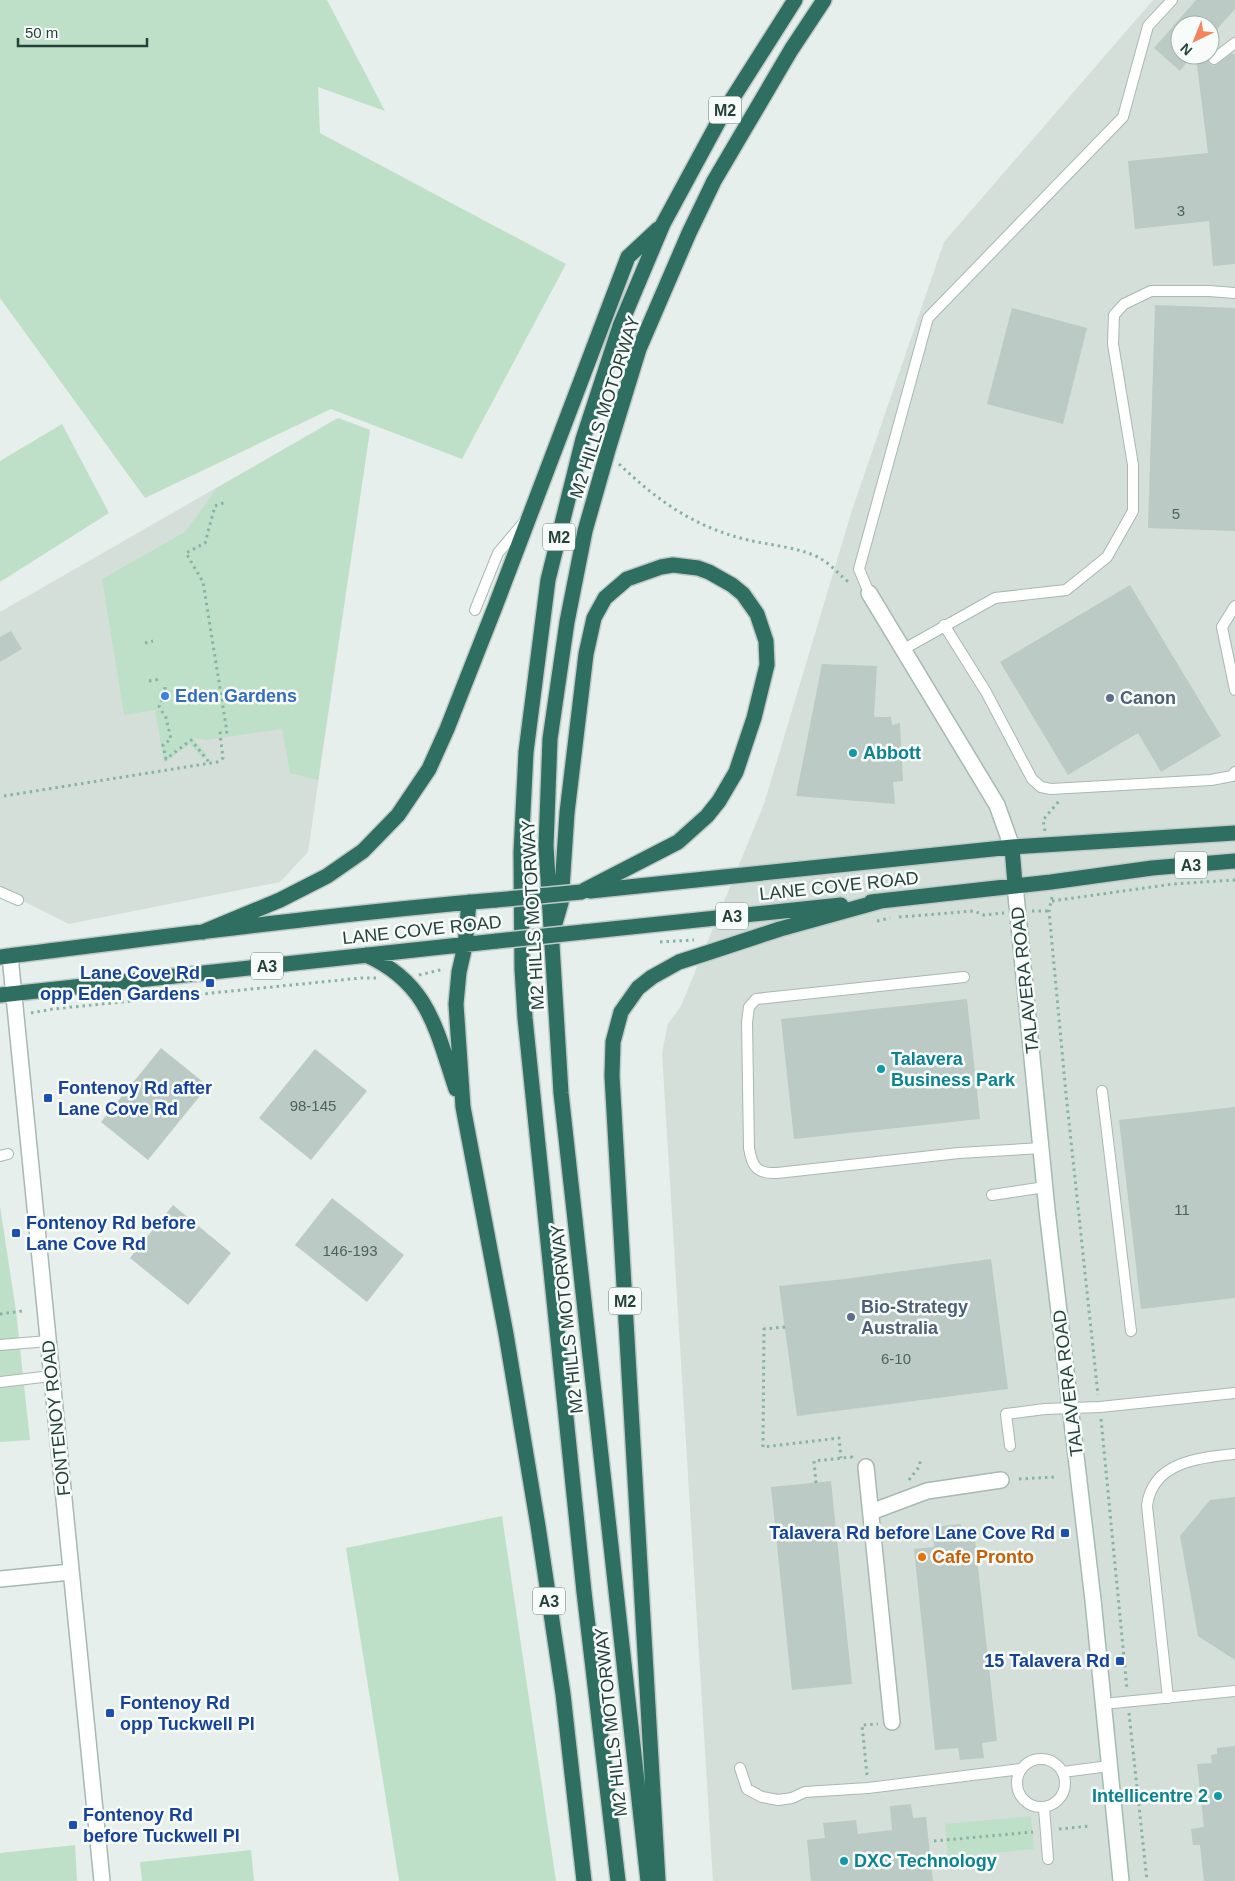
<svg xmlns="http://www.w3.org/2000/svg" width="1235" height="1881" font-family="Arial,sans-serif">
  <rect width="100%" height="100%" fill="#e6efeb"/>
  <path fill="#d4dfda" fill-rule="evenodd" d="M 1153,0 L 1235,0 L 1235,1881 L 713,1881 L 662,1053 L 668,1024 L 681,1006 L 764,804 L 852,510 L 944,242 ZM 1180,25 L 1210,25 L 1210,55 L 1180,55 Z
    M 338,418 L 370,430 L 308,852 L 280,882 L 69,924 L 5,892 L 0,896 L 0,612 Z"/>
  <path fill="#bfe0c8" d="M 0,0 L 327,0 L 385,111 L 318,87 L 320,133 L 566,264 L 462,459 L 331,409 L 145,498 L 0,298 Z
    M 338,418 L 370,430 L 318,780 L 290,773 L 282,729 L 206,740 L 193,738 L 208,756 L 202,758 L 190,744 L 164,763 L 155,710 L 124,715 L 102,579 L 185,532 L 217,488 Z
    M 62,424 L 109,513 L 0,582 L 0,461 Z
    M 0,1206 L 16,1311 L 30,1440 L 0,1442 Z
    M 502,1516 L 556,1881 L 399,1881 L 346,1548 Z
    M 1031,1816 L 1034,1849 L 948,1857 L 945,1824 Z
    M 75,1845 L 77,1881 L 0,1881 L 0,1853 Z
    M 251,1850 L 254,1881 L 142,1881 L 140,1862 Z"/>
  <path fill="#bbcac4" d="M 1196,0 L 1235,0 L 1235,9 L 1210,37 L 1210,25 L 1180,25 L 1180,55 L 1193,55 L 1180,71 L 1154,48 Z
    M 1231,54 L 1235,54 L 1235,264 L 1213,266 L 1209,221 L 1135,229 L 1128,161 L 1208,153 L 1196,58 L 1208,57 L 1209,64 L 1214,66 Z
    M 1155,305 L 1235,308 L 1235,531 L 1148,528 Z
    M 1012,308 L 1087,328 L 1063,424 L 987,404 Z
    M 1130,585 L 1221,736 L 1161,772 L 1138,733 L 1068,775 L 1000,662 Z
    M 11,631 L 22,649 L 0,662 L 0,637 Z
    M 822,664 L 877,666 L 874,717 L 891,717 L 892,725 L 900,723 L 903,781 L 893,782 L 895,804 L 796,796 Z
    M 967,999 L 980,1119 L 794,1139 L 781,1019 Z
    M 161,1048 L 208,1086 L 148,1160 L 101,1122 Z
    M 315,1049 L 367,1091 L 311,1160 L 259,1118 Z
    M 1235,1107 L 1235,1298 L 1141,1309 L 1119,1120 Z
    M 332,1198 L 404,1255 L 367,1302 L 295,1245 Z
    M 173,1205 L 231,1253 L 188,1305 L 130,1258 Z
    M 991,1259 L 1008,1389 L 797,1416 L 779,1286 L 845,1279 Z
    M 831,1481 L 852,1684 L 792,1690 L 771,1487 Z
    M 1235,1497 L 1235,1660 L 1198,1636 L 1180,1536 L 1210,1500 Z
    M 961,1524 L 963,1540 L 975,1539 L 997,1741 L 982,1743 L 984,1758 L 960,1760 L 958,1748 L 935,1750 L 914,1549 L 934,1547 L 932,1527 Z
    M 1235,1746 L 1235,1881 L 1204,1881 L 1200,1845 L 1193,1845 L 1191,1829 L 1204,1827 L 1197,1764 L 1212,1763 L 1211,1755 L 1217,1754 L 1217,1748 Z
    M 911,1804 L 913,1818 L 926,1817 L 933,1881 L 811,1881 L 807,1840 L 825,1838 L 823,1823 L 856,1820 L 858,1834 L 892,1830 L 890,1806 Z"/>
  <g fill="none" stroke-linecap="round" stroke-linejoin="round">
    <defs>
      <path id="lane" d="M 1214,59 L 1235,43
        M 869,593 L 859,569 L 928,318 L 1123,117 L 1148,26 L 1172,0
        M 1235,606 L 1222,627 L 1235,690
        M 475,610 L 498,553 L 524,522
        M 944,625 L 986,692 L 1032,779 L 1041,787 L 1051,789 L 1211,780 L 1232,776 L 1235,772
        M 904,649 L 995,598 L 1066,590 L 1107,557 L 1133,511 L 1133,465 L 1113,344 L 1114,315 L 1124,304 L 1151,291 L 1209,291 L 1235,293
        M 0,892 L 18,900
        M 964,977 L 756,999 L 749,1007 L 747,1022 L 749,1148 C 752,1167 757,1174 777,1173 L 959,1153 L 1042,1148
        M 1102,1091 L 1131,1331
        M 0,1156 L 8,1154
        M 992,1195 L 1045,1187
        M 0,1345 L 48,1341
        M 0,1382 L 51,1376
        M 1010,1446 L 1006,1414 L 1045,1409 L 1100,1407 L 1235,1393
        M 1168,1698 L 1147,1506 C 1152,1462 1200,1457 1235,1454
        M 1103,1704 L 1235,1691
        M1017 1783a24 24 0 1 1 48 0a24 24 0 1 1-48 0Z
        M 740,1768 L 747,1789 L 762,1797 L 778,1800 L 792,1798 L 805,1792 L 868,1788 L 1021,1769
        M 1063,1772 L 1109,1766
        M 1044,1808 L 1048,1859"/>
      <path id="street" d="M 869,593 L 997,805 L 1012,847
        M 10,956 L 102,1881
        M 866,1467 L 892,1722
        M 871,1512 L 927,1491 L 1001,1480
        M 0,1579 L 71,1572"/>
      <path id="secondary" d="M 1015,885 L 1047,1210 L 1093,1600 L 1121,1881"/>
      <path id="highway" d="M 1012,847 L 1015,885
        M 590,891 L 1012,847 L 1235,833
        M 469,902 L 465,946 L 459,972 L 456,1004 L 463,1107 L 506,1334 L 538,1526 L 563,1694 L 584,1881
        M 871,902 L 1051,882 L 1152,868 L 1235,861
        M 554,927 L 561,903 L 567,813 L 586,654 L 594,618 L 605,598 L 627,579 L 661,567 L 673,565 L 698,568 L 709,572 L 732,585 L 743,594 L 757,614 L 766,641 L 767,665 L 754,718 L 736,772 L 719,801 L 707,816 L 678,842 L 581,892
        M 203,932 L 280,900 L 327,876 L 363,851 L 398,815 L 429,769 L 447,729 L 495,607 L 628,257 L 658,229
        M 583,932 L 841,905
        M 366,955 C 429,983 436,1030 456,1089
        M 0,957 C 165,937 330,914 496,900
        M 0,995 L 497,941
        M 618,1881 L 584,1592 L 525,1018 L 522,969 L 521,852 L 526,752 L 548,580 L 583,439 L 620,326 L 663,224 L 722,115 L 795,0
        M 648,1881 L 561,1093 L 546,846 L 550,739 L 567,622 L 585,531 L 608,450 L 639,349 L 689,233 L 714,181 L 791,50 L 824,0
        M 658,1881 L 612,1076 L 613,1042 L 621,1012 L 638,988 L 652,977 L 679,962 L 710,952 L 780,929 L 881,901"/>
    </defs>
    <use href="#lane" stroke="#a8b8b2" stroke-width="12"/>
    <use href="#street" stroke="#a8b8b2" stroke-width="18"/>
    <use href="#secondary" stroke="#a4bbb3" stroke-width="18"/>
    <use href="#highway" stroke="#c2cac8" stroke-width="18"/>
    <path stroke="#86b3a5" stroke-width="3" stroke-dasharray="2.5 4" stroke-linecap="butt" d="M 619,464 C 658,501 694,527 748,540 C 769,545 804,548 821,559 C 832,565 840,576 850,583
      M 145,643 L 153,641
      M 149,681 L 161,679
      M 165,687 L 165,693 L 159,706 L 166,718 L 171,739 L 163,745 L 166,759 L 191,740 L 209,762
      M 4,796 L 217,762 L 223,758 L 220,733 L 227,732 L 203,582 L 186,553 L 205,543 L 215,506 L 226,502
      M 1045,831 L 1043,820 L 1059,801
      M 1052,897 L 1049,911 L 1066,1094 L 1098,1395
      M 1052,901 L 1173,884 L 1235,880
      M 1032,911 L 1049,911
      M 899,917 L 974,911 L 984,915 L 1004,913
      M 877,921 L 890,918
      M 660,942 L 694,940
      M 419,975 L 444,969
      M 31,1013 L 53,1009 L 361,978 L 376,978
      M 0,1314 L 22,1311
      M 785,1327 L 764,1329 L 763,1447 L 839,1438 L 841,1458
      M 1101,1419 L 1127,1689
      M 1019,1479 L 1054,1477
      M 909,1480 L 919,1467 L 921,1458
      M 816,1483 L 814,1461 L 852,1457 L 853,1460
      M 1129,1713 L 1147,1881
      M 867,1775 L 862,1725 L 878,1724
      M 1059,1829 L 1090,1826
      M 934,1841 L 1033,1832"/>
    <use href="#lane" stroke="#fff" stroke-width="10"/>
    <use href="#street" stroke="#fff" stroke-width="15"/>
    <use href="#secondary" stroke="#fff" stroke-width="15"/>
    <use href="#highway" stroke="#2f6f62" stroke-width="15"/>
    <defs>
      <path id="highway-bridge" d="M 496,900 L 581,892
        M 497,941 L 583,932"/>
    </defs>
    <use href="#highway-bridge" stroke="#c2cac8" stroke-width="18" stroke-linecap="butt"/>
    <use href="#highway-bridge" stroke="#2f6f62" stroke-width="15"/>
  </g>
  <circle fill="#3f7fe0" stroke="#f7fbf9" stroke-width="2" cx="165" cy="696" r="5"/>
  <g fill="#5c6f8a" stroke="#f7fbf9" stroke-width="2">
    <circle cx="1110" cy="698" r="5"/>
    <circle cx="851" cy="1317" r="5"/>
  </g>
  <g fill="#0f9aa8" stroke="#f7fbf9" stroke-width="2">
    <circle cx="853" cy="753" r="5"/>
    <circle cx="881" cy="1069" r="5"/>
    <circle cx="1218" cy="1796" r="5"/>
    <circle cx="844" cy="1861" r="5"/>
  </g>
  <g fill="#1a4fb4" stroke="#f7fbf9" stroke-width="2">
    <rect x="205" y="978" width="10" height="10" rx="2.5"/>
    <rect x="43" y="1093" width="10" height="10" rx="2.5"/>
    <rect x="11" y="1228" width="10" height="10" rx="2.5"/>
    <rect x="1060" y="1528" width="10" height="10" rx="2.5"/>
    <rect x="1115" y="1656" width="10" height="10" rx="2.5"/>
    <rect x="105" y="1708" width="10" height="10" rx="2.5"/>
    <rect x="68" y="1820" width="10" height="10" rx="2.5"/>
  </g>
  <circle fill="#e8710a" stroke="#f7fbf9" stroke-width="2" cx="922" cy="1557" r="5"/>
  <g text-anchor="middle" dominant-baseline="central" stroke-width="5" stroke-linejoin="round" paint-order="stroke">
    <g font-size="15" fill="#4a645c">
      <text x="1181" y="210">3</text>
      <text x="1176" y="513">5</text>
      <text x="313" y="1105">98-145</text>
      <text x="1182" y="1209">11</text>
      <text x="350" y="1250">146-193</text>
      <text x="896" y="1358">6-10</text>
    </g>
    <g fill="#f7fbf9" stroke="#637a73" stroke-width="1">
      <rect x="709" y="96.5" width="32" height="27" rx="4"/>
      <rect x="543" y="523.5" width="32" height="27" rx="4"/>
      <rect x="1175" y="851.5" width="32" height="27" rx="4"/>
      <rect x="716" y="902.5" width="32" height="27" rx="4"/>
      <rect x="251" y="952.5" width="32" height="27" rx="4"/>
      <rect x="609" y="1287.5" width="32" height="27" rx="4"/>
      <rect x="533" y="1587.5" width="32" height="27" rx="4"/>
    </g>
    <g font-size="16" font-weight="bold" fill="#24423a">
      <text x="725" y="110">M2</text>
      <text x="559" y="537">M2</text>
      <text x="1191" y="865">A3</text>
      <text x="732" y="916">A3</text>
      <text x="267" y="966">A3</text>
      <text x="625" y="1301">M2</text>
      <text x="549" y="1601">A3</text>
    </g>
    <g font-size="18" fill="#24423a" stroke="#f7fbf9">
      <text transform="translate(605 407) rotate(-72)">M2 HILLS MOTORWAY</text>
      <text transform="translate(839 886) rotate(-6)">LANE COVE ROAD</text>
      <text transform="translate(533 915) rotate(-93)">M2 HILLS MOTORWAY</text>
      <text transform="translate(422 930) rotate(-6)">LANE COVE ROAD</text>
      <text transform="translate(1025 980) rotate(-96)">TALAVERA ROAD</text>
      <text transform="translate(567 1319) rotate(-96)">M2 HILLS MOTORWAY</text>
      <text transform="translate(1068 1383) rotate(-97)">TALAVERA ROAD</text>
      <text transform="translate(56 1418) rotate(-96)">FONTENOY ROAD</text>
      <text transform="translate(611 1722) rotate(-96)">M2 HILLS MOTORWAY</text>
    </g>
    <g font-size="18" font-weight="bold" fill="#366cbe" stroke="#f7fbf9" text-anchor="start">
      <text x="175" y="696">Eden Gardens</text>
    </g>
    <g font-size="18" font-weight="bold" fill="#4e5e75" stroke="#f7fbf9" text-anchor="start">
      <text x="1120" y="698">Canon</text>
      <text x="861" y="1307">Bio-Strategy<tspan x="861" dy="21">Australia</tspan></text>
    </g>
    <g font-size="18" font-weight="bold" fill="#0d838f" stroke="#f7fbf9" text-anchor="start">
      <text x="863" y="753">Abbott</text>
      <text x="891" y="1059">Talavera<tspan x="891" dy="21">Business Park</tspan></text>
      <text x="1208" y="1796" text-anchor="end">Intellicentre 2</text>
      <text x="854" y="1861">DXC Technology</text>
    </g>
    <g font-size="18" font-weight="bold" fill="#164399" stroke="#f7fbf9" text-anchor="start">
      <text x="200" y="973" text-anchor="end">Lane Cove Rd<tspan x="200" dy="21">opp Eden Gardens</tspan></text>
      <text x="58" y="1088">Fontenoy Rd after<tspan x="58" dy="21">Lane Cove Rd</tspan></text>
      <text x="26" y="1223">Fontenoy Rd before<tspan x="26" dy="21">Lane Cove Rd</tspan></text>
      <text x="1055" y="1533" text-anchor="end">Talavera Rd before Lane Cove Rd</text>
      <text x="1110" y="1661" text-anchor="end">15 Talavera Rd</text>
      <text x="120" y="1703">Fontenoy Rd<tspan x="120" dy="21">opp Tuckwell Pl</tspan></text>
      <text x="83" y="1815">Fontenoy Rd<tspan x="83" dy="21">before Tuckwell Pl</tspan></text>
    </g>
    <g font-size="18" font-weight="bold" fill="#c56008" stroke="#f7fbf9" text-anchor="start">
      <text x="932" y="1557">Cafe Pronto</text>
    </g>
  </g>
  <g transform="translate(1195 40) rotate(223)"><circle r="24" fill="#f7fbf9" stroke="#a3b1ad"/>
  <path d="M0-4L9 19L0 12L-9 19Z" fill="#f4845f"/>
  <text y="-8" font-size="14" font-weight="bold" text-anchor="middle" fill="#24423a">N</text>
  </g>
  <path d="M18 38v8h129v-8" fill="none" stroke="#24423a" stroke-width="2.5"/>
  <text x="25" y="38" font-size="15" fill="#24423a" stroke="#f7fbf9" stroke-width="4" paint-order="stroke">50 m</text>
</svg>
